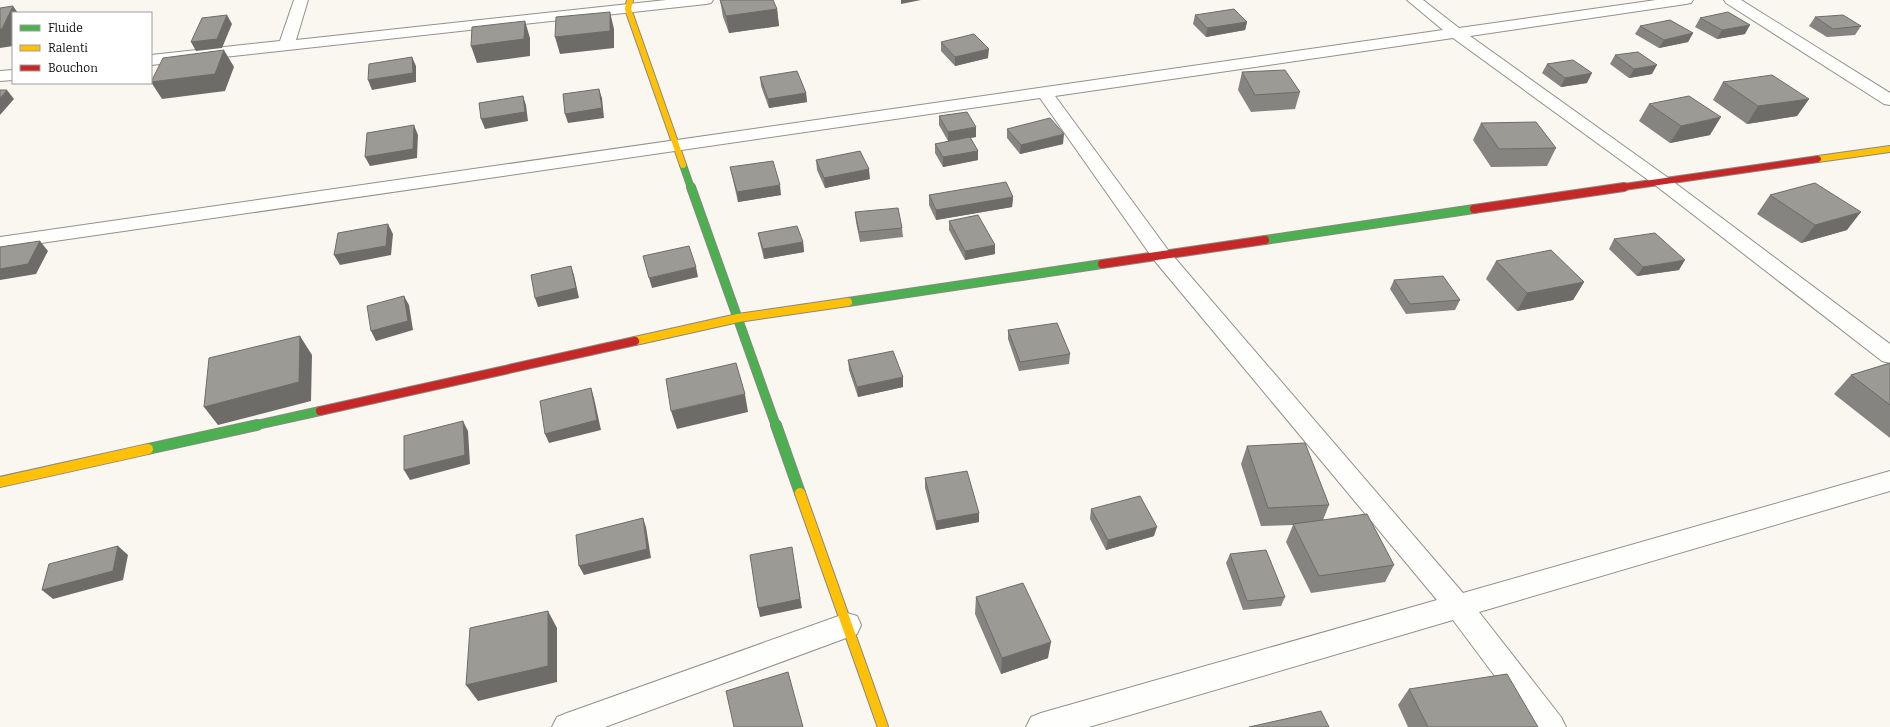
<svg xmlns="http://www.w3.org/2000/svg" width="1890" height="727" font-family="Bitter,serif">
  <rect width="100%" height="100%" fill="#f9f7ef"/>
  <g fill="none" stroke-linecap="round" stroke-linejoin="round">
    <defs>
      <path id="street" d="M 294,0 L 308,0 L 296,40 L 666,0 L 713,0 L 711,3 L 706,4 L 151,65 L 151,55 L 280,41 Z
        M 1407,0 L 1423,0 L 1459,28 L 1656,0 L 1693,0 L 1691,3 L 1686,4 L 1470,36 L 1667,177 L 1890,344 L 1890,363 L 1882,361 L 1655,185 L 1453,38 L 1055,96 L 1168,250 L 1463,593 L 1890,471 L 1890,491 L 1479,612 L 1561,717 L 1566,727 L 1533,727 L 1453,620 L 1089,727 L 1026,727 L 1031,717 L 1041,713 L 1437,600 L 1154,260 L 1040,98 L 0,249 L 0,237 L 1443,30 Z
        M 1724,0 L 1741,0 L 1890,93 L 1890,105 L 1884,104 L 1726,3 Z
        M 13,70 L 13,80 L 0,81 L 0,71 Z
        M 847,613 L 857,616 L 861,625 L 857,634 L 605,727 L 552,727 L 557,717 L 567,713 Z"/>
      <path id="fast-far2" d="M 683,165 L 691,188"/>
      <path id="fast-far1" d="M 691,187 L 776,426
        M 1265,240 L 1474,209
        M 848,302 L 1102,264
        M 252,426 L 320,411"/>
      <path id="fast" d="M 776,425 L 800,493
        M 148,449 L 257,425"/>
      <path id="slow-far2" d="M 630,0 L 628,9 L 683,165
        M 1818,159 L 1890,149"/>
      <path id="slow-far1" d="M 635,341 L 738,318 L 848,302"/>
      <path id="slow" d="M 0,482 L 148,449
        M 800,493 L 883,727"/>
      <path id="jam-far1" d="M 1617,188 L 1818,159"/>
      <path id="jam" d="M 1474,209 L 1624,187
        M 1102,264 L 1265,240
        M 320,411 L 635,341"/>
    </defs>
    <use href="#street" stroke="#92918e" stroke-width="2"/>
    <use href="#fast-far2" stroke="#898884" stroke-width="8"/>
    <use href="#fast-far1" stroke="#898884" stroke-width="10"/>
    <use href="#fast" stroke="#898884" stroke-width="12"/>
    <use href="#slow-far2" stroke="#898884" stroke-width="8"/>
    <use href="#slow-far1" stroke="#898884" stroke-width="10"/>
    <use href="#slow" stroke="#898884" stroke-width="12"/>
    <use href="#jam-far1" stroke="#898884" stroke-width="8"/>
    <use href="#jam" stroke="#898884" stroke-width="10"/>
    <use href="#street" fill="#fefefd" fill-rule="evenodd"/>
    <use href="#fast-far2" stroke="#4caf50" stroke-width="6"/>
    <use href="#fast-far1" stroke="#4caf50" stroke-width="8"/>
    <use href="#fast" stroke="#4caf50" stroke-width="10"/>
    <use href="#slow-far2" stroke="#ffc107" stroke-width="6"/>
    <use href="#slow-far1" stroke="#ffc107" stroke-width="8"/>
    <use href="#slow" stroke="#ffc107" stroke-width="10"/>
    <use href="#jam-far1" stroke="#c62828" stroke-width="6"/>
    <use href="#jam" stroke="#c62828" stroke-width="8"/>
  </g>
  <path fill="#868480" d="M 720,0 L 777,9 L 779,26 L 729,33 L 723,17 Z
    M 1195,15 L 1247,22 L 1245,30 L 1206,37 L 1193,24 Z
    M 1815,17 L 1861,26 L 1855,35 L 1827,37 L 1809,26 Z
    M 1700,18 L 1745,34 L 1717,39 L 1695,27 Z
    M 1640,26 L 1693,33 L 1688,42 L 1659,48 L 1635,34 Z
    M 941,42 L 988,58 L 955,66 L 941,51 Z
    M 1615,55 L 1652,74 L 1629,78 L 1610,64 Z
    M 1547,64 L 1587,83 L 1561,87 L 1542,73 Z
    M 1242,72 L 1300,92 L 1295,109 L 1251,112 L 1238,90 Z
    M 760,77 L 806,93 L 807,102 L 769,108 L 761,86 Z
    M 1723,82 L 1809,99 L 1797,116 L 1747,124 L 1713,100 Z
    M 1649,104 L 1710,135 L 1670,143 L 1639,121 Z
    M 939,116 L 976,137 L 970,138 L 978,151 L 978,160 L 943,167 L 935,153 L 935,144 L 948,141 L 939,125 Z
    M 1481,123 L 1556,148 L 1547,166 L 1491,167 L 1473,140 Z
    M 1007,129 L 1063,144 L 1020,154 L 1007,138 Z
    M 816,160 L 870,179 L 825,188 L 817,170 Z
    M 730,167 L 781,195 L 738,202 Z
    M 929,195 L 1013,197 L 1012,207 L 936,220 L 929,205 Z
    M 1770,195 L 1847,230 L 1801,243 L 1757,214 Z
    M 855,212 L 902,228 L 903,237 L 860,242 L 856,222 Z
    M 949,221 L 995,254 L 965,260 L 949,230 Z
    M 758,233 L 803,242 L 804,252 L 764,259 L 760,243 Z
    M 1614,239 L 1679,270 L 1637,276 L 1609,249 Z
    M 1496,261 L 1584,282 L 1573,300 L 1517,311 L 1486,279 Z
    M 1394,280 L 1460,300 L 1455,310 L 1406,314 L 1390,289 Z
    M 1008,330 L 1070,354 L 1069,364 L 1019,371 L 1008,339 Z
    M 848,360 L 903,387 L 858,397 L 849,370 Z
    M 1890,363 L 1890,438 L 1834,394 L 1851,375 Z
    M 1247,446 L 1329,505 L 1323,520 L 1394,565 L 1385,582 L 1311,593 L 1286,542 L 1293,525 L 1261,526 L 1241,464 Z
    M 925,478 L 979,513 L 979,522 L 936,530 L 925,488 Z
    M 1091,509 L 1154,536 L 1106,550 L 1090,519 Z
    M 1230,554 L 1285,597 L 1281,606 L 1243,610 L 1226,563 Z
    M 976,597 L 1048,658 L 1001,674 L 975,614 Z
    M 1409,689 L 1538,727 L 1408,727 L 1398,705 Z"/>
  <path fill="#6d6c68" d="M 901,0 L 921,0 L 901,4 Z
    M 13,6 L 18,13 L 13,13 L 13,46 L 0,48 L 0,29 Z
    M 777,9 L 779,26 L 729,33 L 726,16 Z
    M 610,12 L 614,29 L 614,48 L 560,54 L 555,37 Z
    M 227,15 L 232,24 L 222,48 L 196,51 L 191,42 Z
    M 525,21 L 530,38 L 530,56 L 477,63 L 471,46 Z
    M 1247,22 L 1245,30 L 1206,37 L 1207,28 Z
    M 1750,25 L 1745,34 L 1717,39 L 1722,30 Z
    M 1693,33 L 1688,42 L 1659,48 L 1664,40 Z
    M 989,49 L 988,58 L 955,66 L 955,57 Z
    M 224,50 L 234,67 L 225,91 L 162,99 L 151,82 Z
    M 412,57 L 416,66 L 416,82 L 372,90 L 368,80 Z
    M 1657,65 L 1652,74 L 1629,78 L 1634,69 Z
    M 1592,73 L 1587,83 L 1561,87 L 1565,78 Z
    M 599,89 L 602,98 L 604,118 L 568,123 L 565,114 Z
    M 7,90 L 14,99 L 0,115 L 0,98 Z
    M 806,93 L 807,102 L 769,108 L 768,99 Z
    M 523,96 L 526,105 L 528,121 L 485,129 L 481,119 Z
    M 1809,99 L 1797,116 L 1747,124 L 1758,106 Z
    M 1721,117 L 1710,135 L 1670,143 L 1681,126 Z
    M 414,125 L 418,135 L 417,158 L 370,166 L 365,157 Z
    M 976,127 L 976,137 L 948,141 L 948,132 Z
    M 1064,134 L 1063,144 L 1020,154 L 1021,145 Z
    M 978,151 L 978,160 L 943,167 L 943,157 Z
    M 869,169 L 870,179 L 825,188 L 824,178 Z
    M 780,185 L 781,195 L 738,202 L 737,192 Z
    M 1013,197 L 1012,207 L 936,220 L 936,210 Z
    M 1861,212 L 1847,230 L 1801,243 L 1815,225 Z
    M 388,224 L 393,234 L 391,255 L 340,265 L 334,255 Z
    M 40,241 L 48,251 L 36,274 L 0,280 L 0,269 Z
    M 803,242 L 804,252 L 764,259 L 763,249 Z
    M 995,245 L 995,254 L 965,260 L 965,251 Z
    M 1685,260 L 1679,270 L 1637,276 L 1643,267 Z
    M 571,266 L 574,275 L 579,298 L 538,307 L 535,298 Z
    M 696,267 L 698,277 L 652,288 L 649,278 Z
    M 1584,282 L 1573,300 L 1517,311 L 1527,293 Z
    M 404,296 L 409,305 L 413,330 L 376,341 L 371,331 Z
    M 300,336 L 312,355 L 311,401 L 218,425 L 204,407 Z
    M 903,377 L 903,387 L 858,397 L 857,387 Z
    M 591,388 L 594,398 L 601,430 L 549,443 L 545,434 Z
    M 745,394 L 748,412 L 677,429 L 671,411 Z
    M 463,421 L 468,431 L 470,464 L 410,480 L 404,470 Z
    M 979,513 L 979,522 L 936,530 L 936,521 Z
    M 643,518 L 646,527 L 651,558 L 584,575 L 579,566 Z
    M 1157,527 L 1154,536 L 1106,550 L 1108,540 Z
    M 118,546 L 128,555 L 123,580 L 53,599 L 42,590 Z
    M 793,556 L 802,608 L 760,617 L 758,608 Z
    M 548,611 L 557,628 L 557,682 L 478,701 L 466,685 Z
    M 1051,642 L 1048,658 L 1001,674 L 1002,658 Z"/>
  <path fill="#9c9a95" stroke="#6d6c68" d="M 720,0 L 773,0 L 777,9 L 726,16 Z
    M 13,6 L 2,29 L 0,29 L 0,8 Z
    M 1234,9 L 1247,22 L 1207,28 L 1195,15 Z
    M 610,12 L 610,31 L 555,37 L 556,17 Z
    M 1728,12 L 1750,25 L 1722,30 L 1700,18 Z
    M 227,15 L 217,39 L 191,42 L 202,18 Z
    M 1843,15 L 1861,26 L 1833,29 L 1815,17 Z
    M 1670,20 L 1693,33 L 1664,40 L 1640,26 Z
    M 525,21 L 524,39 L 471,46 L 472,27 Z
    M 974,34 L 989,49 L 955,57 L 941,42 Z
    M 224,50 L 215,74 L 151,82 L 163,58 Z
    M 1638,52 L 1657,65 L 1634,69 L 1615,55 Z
    M 412,57 L 413,73 L 368,80 L 369,64 Z
    M 1573,60 L 1592,73 L 1565,78 L 1547,64 Z
    M 1285,70 L 1300,92 L 1255,95 L 1242,72 Z
    M 797,71 L 806,93 L 768,99 L 760,77 Z
    M 1772,75 L 1809,99 L 1758,106 L 1723,82 Z
    M 599,89 L 602,108 L 565,114 L 563,94 Z
    M 0,90 L 7,90 L 0,98 Z
    M 523,96 L 525,112 L 481,119 L 479,103 Z
    M 1689,96 L 1721,117 L 1681,126 L 1649,104 Z
    M 967,112 L 976,127 L 948,132 L 939,116 Z
    M 1050,118 L 1064,134 L 1021,145 L 1007,129 Z
    M 1536,122 L 1556,148 L 1499,149 L 1481,123 Z
    M 414,125 L 413,149 L 365,157 L 367,133 Z
    M 970,137 L 978,151 L 943,157 L 935,144 Z
    M 860,151 L 869,169 L 824,178 L 816,160 Z
    M 773,161 L 780,185 L 737,192 L 730,167 Z
    M 1006,182 L 1013,197 L 936,210 L 929,195 Z
    M 1815,183 L 1861,212 L 1815,225 L 1770,195 Z
    M 898,208 L 902,228 L 859,232 L 855,212 Z
    M 978,215 L 995,245 L 965,251 L 949,221 Z
    M 388,224 L 386,246 L 334,255 L 338,233 Z
    M 797,226 L 803,242 L 763,249 L 758,233 Z
    M 1655,233 L 1685,260 L 1643,267 L 1614,239 Z
    M 40,241 L 28,264 L 0,269 L 0,247 Z
    M 689,246 L 696,267 L 649,278 L 643,256 Z
    M 1551,250 L 1584,282 L 1527,293 L 1496,261 Z
    M 571,266 L 576,288 L 535,298 L 531,275 Z
    M 1443,276 L 1460,300 L 1410,304 L 1394,280 Z
    M 404,296 L 408,321 L 371,331 L 367,306 Z
    M 1057,323 L 1070,354 L 1020,362 L 1008,330 Z
    M 300,336 L 299,382 L 204,407 L 209,358 Z
    M 893,351 L 903,377 L 857,387 L 848,360 Z
    M 736,363 L 745,394 L 671,411 L 666,379 Z
    M 1890,363 L 1890,405 L 1851,375 Z
    M 591,388 L 597,420 L 545,434 L 540,401 Z
    M 463,421 L 465,455 L 404,470 L 404,436 Z
    M 1305,443 L 1329,505 L 1268,508 L 1247,446 Z
    M 967,471 L 979,513 L 936,521 L 925,478 Z
    M 1140,496 L 1157,527 L 1108,540 L 1091,509 Z
    M 1367,514 L 1394,565 L 1319,576 L 1293,524 Z
    M 643,518 L 647,549 L 579,566 L 576,535 Z
    M 118,546 L 113,571 L 42,590 L 49,564 Z
    M 792,547 L 800,599 L 758,608 L 750,555 Z
    M 1266,550 L 1285,597 L 1247,601 L 1230,554 Z
    M 1023,583 L 1051,642 L 1002,658 L 976,597 Z
    M 548,611 L 548,666 L 466,685 L 470,628 Z
    M 788,672 L 803,727 L 734,727 L 726,691 Z
    M 1507,674 L 1538,727 L 1428,727 L 1409,689 Z
    M 1321,711 L 1329,727 L 1249,727 Z"/>
  <rect x="12" y="12" width="140" height="72" fill="#ffffff" stroke="#9d9d9d"/>
  <rect x="20" y="25" width="20" height="6" fill="#4caf50" stroke="#9d9d9d"/>
  <text x="48" y="32" font-size="12" fill="#0b0b0b">Fluide</text>
  <rect x="20" y="45" width="20" height="6" fill="#ffc107" stroke="#9d9d9d"/>
  <text x="48" y="52" font-size="12" fill="#0b0b0b">Ralenti</text>
  <rect x="20" y="65" width="20" height="6" fill="#c62828" stroke="#9d9d9d"/>
  <text x="48" y="72" font-size="12" fill="#0b0b0b">Bouchon</text>
</svg>
